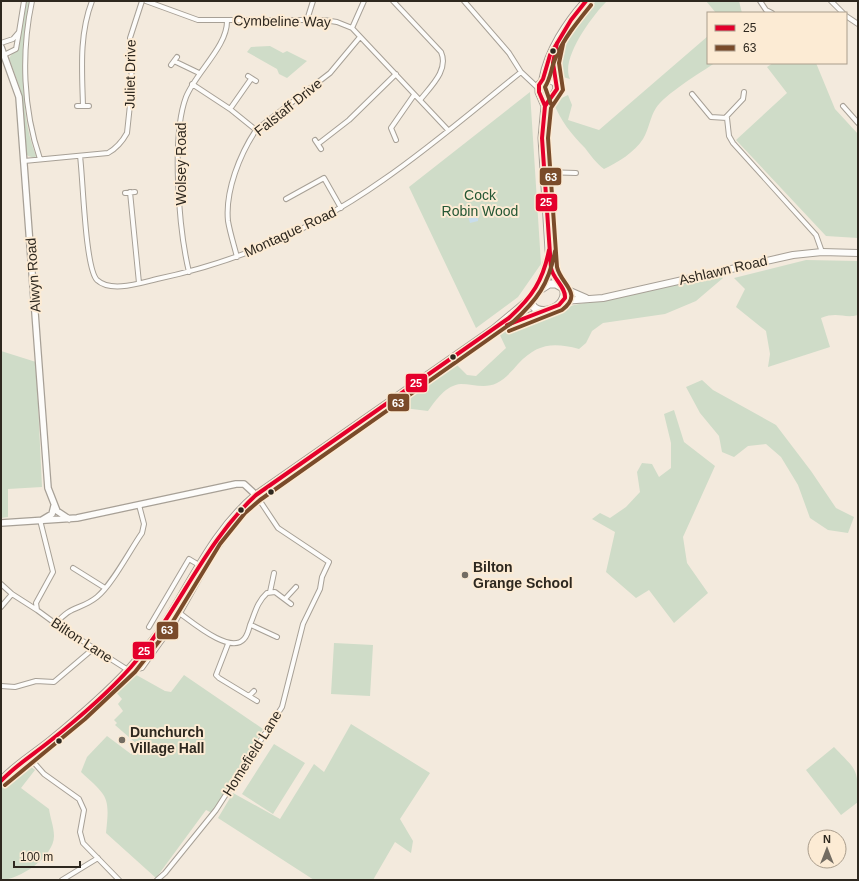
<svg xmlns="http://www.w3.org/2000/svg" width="859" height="881" font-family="Helvetica,sans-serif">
  <rect width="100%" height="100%" fill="#f3eadd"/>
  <path fill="#cfdcc8" d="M 27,1 L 30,1 C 24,52 17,107 36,156 L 35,158 L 28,156 L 26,153 L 21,91 L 9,58 L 19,45 Z
    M 596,1 L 607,1 C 592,16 560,59 570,79 L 563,77 C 562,73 560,69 559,65 C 558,45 583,15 596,1 Z
    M 706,1 L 739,1 L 742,13 L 716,13 Z
    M 708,36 L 708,63 L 715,63 C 701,72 664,95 656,108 C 650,117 649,129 643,139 C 635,152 617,163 604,169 C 596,163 591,156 585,148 C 571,134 561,121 553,102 L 568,95 L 572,105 L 568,120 L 599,130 Z
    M 270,46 L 283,53 L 287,51 L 307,61 L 287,78 L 279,74 L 277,69 L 247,52 L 251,47 Z
    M 773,63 L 816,63 L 835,109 L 858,134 L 858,238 L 826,236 L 736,140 L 787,93 L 767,67 Z
    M 530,92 L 541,264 L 518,297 L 476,328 L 409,187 Z
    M 806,260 L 858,261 L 858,315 C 844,319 838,311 821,318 L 830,347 L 768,367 L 770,354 L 766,331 L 736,307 L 745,289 L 734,278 Z
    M 720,274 L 723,278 L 696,301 L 665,314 L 603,323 L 592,331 L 586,343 L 579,349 C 552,342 537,344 518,364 C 512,371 505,379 497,383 C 485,389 473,384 461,384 C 446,385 436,400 428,411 L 404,408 L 405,394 L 453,361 L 467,375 L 476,376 L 506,348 L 498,331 L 574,305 L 652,290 Z
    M 1,351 L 36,362 L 42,487 L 8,489 L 8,517 L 1,518 Z
    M 702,380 L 713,390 L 776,425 L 811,471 L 836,508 L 854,517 L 848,533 L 828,530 L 810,518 L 798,485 L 781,457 L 766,444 L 748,446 L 734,457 L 722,452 L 719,436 L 700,413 L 686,387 Z
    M 674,410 L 684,442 L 715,466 L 683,537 L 687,563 L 708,593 L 674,623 L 649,590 L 636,598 L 606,572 L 615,532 L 592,519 L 600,513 L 610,518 L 626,507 L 640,492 L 637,472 L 642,463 L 652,464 L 659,477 L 671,468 L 671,443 L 664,414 Z
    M 334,643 L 373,645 L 370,696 L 331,694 Z
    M 131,672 L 165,691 L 171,692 L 184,675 L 263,729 L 212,813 L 206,810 L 156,878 L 106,833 C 110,796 108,797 81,772 L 87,757 L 107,736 L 131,754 L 138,745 L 115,725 L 117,723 L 114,720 L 123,711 L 118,704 L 122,699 L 114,690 Z
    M 351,724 L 430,773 L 400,819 L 413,841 L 411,853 L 395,842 L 373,880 L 314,880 L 218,818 L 233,793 L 280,819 L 314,764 L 324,772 Z
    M 274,744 L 305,763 L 273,814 L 242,794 Z
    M 834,747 C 857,771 858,768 858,802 L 841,815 L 806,770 Z
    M 30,766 L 35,770 L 21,788 L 49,809 C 50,817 54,827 54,836 C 54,857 19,880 1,880 L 1,788 L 22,769 Z"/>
  <path fill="#c8ddeb" d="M 478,206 L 478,221 L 470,223 L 467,212 L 470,207 Z"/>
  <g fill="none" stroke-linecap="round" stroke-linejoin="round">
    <defs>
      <path id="minor" d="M 32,1 C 21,53 23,109 40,159
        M 146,1 L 198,20 L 324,20 L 337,22 L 352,28 L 448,130
        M 393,1 L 441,52 C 449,70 431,86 420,100
        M 464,1 L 509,53 L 521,72 L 538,88
        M 760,1 L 766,10 L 772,13
        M 831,1 L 843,13
        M 846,16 L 858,24
        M 307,20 L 313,1
        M 352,28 L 364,1
        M 19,32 L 24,1
        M 1,43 L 13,39 L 19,32 L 16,49 L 4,55
        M 174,61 L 199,73
        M 171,65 L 177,57
        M 248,76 L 256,81
        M 192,84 L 230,109 L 256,130
        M 692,94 L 711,117 L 727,118 L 729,136 L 733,143 L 816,235 L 822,252
        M 77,106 L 89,106
        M 83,106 C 82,70 79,35 92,1
        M 843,106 L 858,123
        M 230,109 L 251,79
        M 726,117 L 743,99 L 744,92
        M 315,140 L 321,149
        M 396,140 L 391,128 L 414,95
        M 318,144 L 349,120 L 396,74
        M 80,156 C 83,177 85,268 97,280 C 111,293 140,283 157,279 C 238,262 315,228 383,180 C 431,147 476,108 521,72
        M 24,161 L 108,153 C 117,148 122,142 127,133 L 132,86 L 130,38 L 142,1
        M 544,172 L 576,173
        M 130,192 L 139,283
        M 125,193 L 135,192
        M 286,199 L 324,178 L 341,208
        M 237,257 C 234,245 230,233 228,221 C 225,191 240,154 256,130 L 330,73 L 360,37
        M 189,272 C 179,230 171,137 186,97 C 196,72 228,46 227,20
        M 40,520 L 53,572 L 36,603 L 37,610 L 56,624 L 128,670
        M 73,568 L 105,588
        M 1,584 L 12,594 L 37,610
        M 270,592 L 274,573
        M 285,599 L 296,587
        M 1,607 L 12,594
        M 178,612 C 191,621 230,655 244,639 C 247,636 249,629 250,625 C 255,613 257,602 267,593 L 275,592 L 291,604
        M 56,624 C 70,605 81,610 97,597 C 112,585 130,550 142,533 L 144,524 L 139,505
        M 251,625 L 277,637
        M 149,627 L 189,559 L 199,565
        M 228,644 L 216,675 L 219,678 L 257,701
        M 131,667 L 137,669 L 142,668 L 175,622 L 212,556 L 233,526 L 229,521
        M 1,686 L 15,687 L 36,681 L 54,682 L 94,648
        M 249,696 L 254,691
        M 29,757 L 44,774 L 79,799 L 84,810 L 80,832 L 83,843 L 119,880
        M 62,880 L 98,858
        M 157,880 L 165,873 L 216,810 L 282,707 L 303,624 L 320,589 L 322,577 L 329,562 L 278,528 L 256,495"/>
      <path id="tertiary" d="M 1,47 L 19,97 L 48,488 L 57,511 L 69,519
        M 42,520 L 52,514 L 54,506
        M 1,523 L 77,518 L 236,484 L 244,484 L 256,495"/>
      <path id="secondary" d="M 563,288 L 586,298
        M 563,301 L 603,298 L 793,255 L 822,252 L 858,253"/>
      <path id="primary" d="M 501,327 L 544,311
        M 1,781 C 15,765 34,754 50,741 C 78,718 106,694 130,668 C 141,655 153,641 162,628 C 192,582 213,531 256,495 L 494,329 L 530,299"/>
      <path id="trunk" d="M 557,43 L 553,63 L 557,89 L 554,94 L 548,100 L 545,106 L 542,138 L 549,250 L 552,272 L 559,285
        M 543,79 C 548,51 567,22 586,1
        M 545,106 L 539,92 L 539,85 L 546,78 L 555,82
        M 549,284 L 556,284 L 563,288 C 571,308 533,321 530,299 L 535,293 Z
        M 536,291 L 544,273 L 548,260"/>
    </defs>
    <use href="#minor" stroke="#a7a096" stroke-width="6"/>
    <use href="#tertiary" stroke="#a7a096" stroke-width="8"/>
    <use href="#secondary" stroke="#a7a096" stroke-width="8"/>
    <use href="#primary" stroke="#a7a096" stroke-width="9"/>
    <use href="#trunk" stroke="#a7a096" stroke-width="9"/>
    <use href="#minor" stroke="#fdfcfa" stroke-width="4"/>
    <use href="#tertiary" stroke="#fdfcfa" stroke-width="5.5"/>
    <use href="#secondary" stroke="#fdfcfa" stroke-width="6"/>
    <use href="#primary" stroke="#fdfcfa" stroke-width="7"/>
    <use href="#trunk" stroke="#fdfcfa" stroke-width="7"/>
    <defs>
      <path id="bus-1" d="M 545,106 L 539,92 L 539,85 L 543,79 L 550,55 L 571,20 L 586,1
        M 507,325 L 559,305 L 565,298 C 566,287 553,279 551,268 L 542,138 L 545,106 L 557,89 L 553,63 L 557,43
        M 1,781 C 16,765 34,754 50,741 C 79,718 107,694 131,667 C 178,613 203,544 256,495 L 509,318 C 532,297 543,281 549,250"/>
      <path id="bus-2" d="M 551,104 L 545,87 C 551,78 551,67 556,57 C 564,38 578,21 591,5
        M 509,331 L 562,310 C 584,293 561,285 557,267 L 548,138 L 551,108 L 563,90 L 559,63 L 563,44
        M 5,785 L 85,719 L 135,672 L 167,631 L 220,544 L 245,513 L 260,500 L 513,322 C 537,300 549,284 555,251"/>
    </defs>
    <use href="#bus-1" stroke="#fcebd4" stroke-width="7"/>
    <use href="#bus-2" stroke="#fcebd4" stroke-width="7"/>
    <use href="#bus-1" stroke="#e4002b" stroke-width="4"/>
    <use href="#bus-2" stroke="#7a4b2a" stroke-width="4"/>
  </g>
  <g fill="#2e281f" stroke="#fcebd4" stroke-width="1.5">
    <circle cx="553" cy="51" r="3.5"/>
    <circle cx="453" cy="357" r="3.5"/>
    <circle cx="271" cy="492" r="3.5"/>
    <circle cx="241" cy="510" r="3.5"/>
    <circle cx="59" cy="741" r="3.5"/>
  </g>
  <g fill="#736c62" stroke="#fcebd4" stroke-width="1.5">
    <circle cx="465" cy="575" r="4"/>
    <circle cx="122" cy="740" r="4"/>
  </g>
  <g text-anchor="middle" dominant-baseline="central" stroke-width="4" stroke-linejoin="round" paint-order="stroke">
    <g font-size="14" fill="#2e281f" stroke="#fcebd4">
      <text transform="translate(282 21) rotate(1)">Cymbeline Way</text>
      <text transform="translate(130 74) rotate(-89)">Juliet Drive</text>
      <text transform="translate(288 107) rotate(-39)">Falstaff Drive</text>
      <text transform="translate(181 164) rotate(-90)">Wolsey Road</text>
      <text transform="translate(290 232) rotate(-25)">Montague Road</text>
      <text transform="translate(723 270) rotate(-13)">Ashlawn Road</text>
      <text transform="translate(33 275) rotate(-94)">Alwyn Road</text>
      <text transform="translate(82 640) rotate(33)">Bilton Lane</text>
      <text transform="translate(252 753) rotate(-58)">Homefield Lane</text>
    </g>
    <g font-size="14" fill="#255734" stroke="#fcebd4">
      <text x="480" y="195">Cock<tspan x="480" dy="16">Robin Wood</tspan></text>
    </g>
    <g font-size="14" font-weight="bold" fill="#2e281f" stroke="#fcebd4" text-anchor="start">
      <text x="473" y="567">Bilton<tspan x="473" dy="16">Grange School</tspan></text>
      <text x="130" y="732">Dunchurch<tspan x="130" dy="16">Village Hall</tspan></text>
    </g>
  </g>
  <g stroke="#fcebd4" stroke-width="1.5">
    <rect x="539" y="167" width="23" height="19" rx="4" fill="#7a4b2a"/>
    <rect x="535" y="193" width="23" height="19" rx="4" fill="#e4002b"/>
    <rect x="405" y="373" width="23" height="20" rx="4" fill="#e4002b"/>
    <rect x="387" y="393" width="23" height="19" rx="4" fill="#7a4b2a"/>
    <rect x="156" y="621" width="23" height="19" rx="4" fill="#7a4b2a"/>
    <rect x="132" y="641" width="23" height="19" rx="4" fill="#e4002b"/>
  </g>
  <g font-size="11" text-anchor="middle" font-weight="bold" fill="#fff">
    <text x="551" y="181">63</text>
    <text x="546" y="206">25</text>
    <text x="416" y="387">25</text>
    <text x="398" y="407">63</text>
    <text x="167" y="634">63</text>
    <text x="144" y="655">25</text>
  </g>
  <rect width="859" height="881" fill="none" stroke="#2e281f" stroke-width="4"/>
  <rect x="707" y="12" width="140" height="52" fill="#fcebd4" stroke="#aa9d8c"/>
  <rect x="715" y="25" width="20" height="6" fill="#e4002b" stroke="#aa9d8c"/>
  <text x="743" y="32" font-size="12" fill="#2e281f">25</text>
  <rect x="715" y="45" width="20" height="6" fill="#7a4b2a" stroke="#aa9d8c"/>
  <text x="743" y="52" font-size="12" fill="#2e281f">63</text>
  <g transform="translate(827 849)"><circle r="19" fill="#fcebd4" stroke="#aa9d8c"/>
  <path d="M0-3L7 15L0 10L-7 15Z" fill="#736c62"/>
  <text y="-6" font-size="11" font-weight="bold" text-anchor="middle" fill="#2e281f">N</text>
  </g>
  <path d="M14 861v6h66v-6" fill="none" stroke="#2e281f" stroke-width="2"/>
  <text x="20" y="861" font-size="12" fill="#2e281f" stroke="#fcebd4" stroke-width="3" paint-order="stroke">100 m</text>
</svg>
